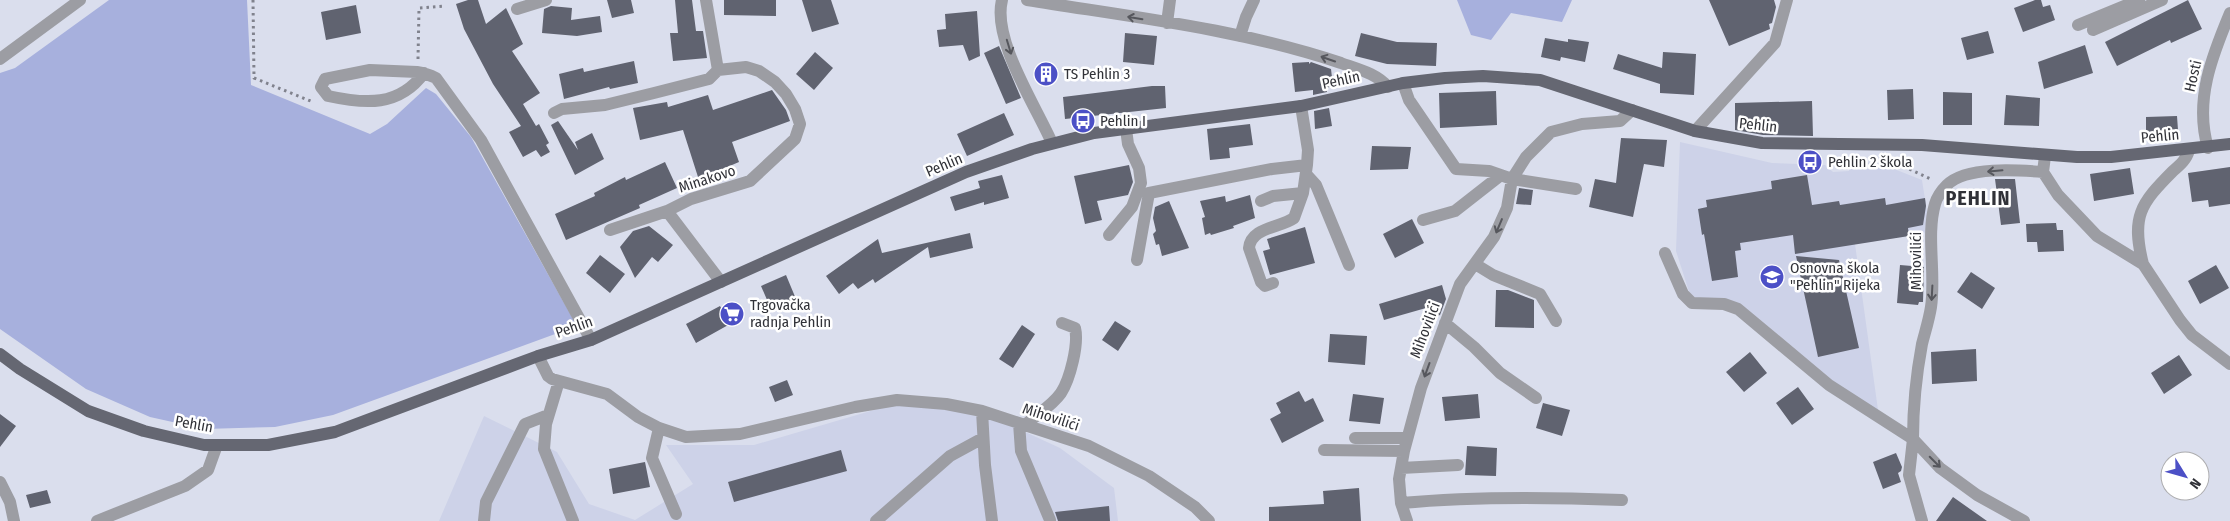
<svg xmlns="http://www.w3.org/2000/svg" width="2230" height="521" font-family="'Fira Sans Condensed',sans-serif">
  <rect width="100%" height="100%" fill="#dadeed"/>
  <path fill="#cdd2e8" d="M 1680,142 L 1772,163 L 1825,165 L 1833,172 L 1849,171 L 1851,159 L 1889,167 L 1922,180 L 1929,225 L 1917,246 L 1909,236 L 1855,244 L 1878,410 L 1858,411 L 1734,312 L 1693,304 L 1676,251 Z
    M 891,405 L 948,408 L 1006,423 L 1060,448 L 1114,488 L 1118,521 L 439,521 L 484,416 L 557,452 L 589,504 L 635,520 L 693,484 L 666,445 L 754,445 Z"/>
  <path fill="#a7b0dd" d="M 109,0 L 247,0 L 251,85 L 370,134 L 387,124 L 426,88 L 436,94 L 471,137 L 577,326 L 333,415 L 275,427 L 204,429 L 150,417 L 86,389 L 0,329 L 0,73 L 15,68 Z
    M 1457,0 L 1572,0 L 1562,22 L 1511,13 L 1491,40 L 1471,35 Z"/>
  <path fill="#606370" d="M 468,0 L 478,0 L 486,24 L 506,8 L 523,44 L 512,51 L 540,93 L 523,104 L 536,126 L 539,124 L 549,143 L 546,145 L 550,152 L 541,157 L 536,150 L 523,157 L 509,132 L 521,126 L 493,84 L 464,29 L 456,4 Z
    M 607,0 L 631,0 L 634,13 L 612,18 Z
    M 675,0 L 692,0 L 696,31 L 703,31 L 707,58 L 673,61 L 670,33 L 678,33 Z
    M 724,0 L 776,0 L 776,16 L 724,15 Z
    M 802,0 L 831,0 L 839,24 L 812,32 Z
    M 1709,0 L 1774,0 L 1776,7 L 1772,23 L 1769,24 L 1770,29 L 1729,46 Z
    M 2035,0 L 2041,0 L 2043,7 L 2050,5 L 2055,20 L 2023,32 L 2014,8 Z
    M 2188,0 L 2202,29 L 2171,43 L 2170,40 L 2117,66 L 2105,42 Z
    M 356,5 L 361,33 L 326,40 L 321,12 Z
    M 551,6 L 572,8 L 571,20 L 600,16 L 602,32 L 577,36 L 542,33 L 544,9 Z
    M 977,11 L 980,56 L 969,61 L 963,45 L 939,47 L 937,30 L 946,29 L 945,14 Z
    M 1988,31 L 1994,53 L 1967,60 L 1961,38 Z
    M 1125,33 L 1157,36 L 1154,65 L 1123,62 Z
    M 1361,33 L 1397,42 L 1437,43 L 1436,66 L 1387,64 L 1355,56 Z
    M 1545,38 L 1568,42 L 1568,39 L 1589,42 L 1585,62 L 1561,57 L 1560,61 L 1541,57 Z
    M 2085,45 L 2093,73 L 2044,89 L 2038,62 Z
    M 999,46 L 1021,98 L 1006,104 L 984,53 Z
    M 815,52 L 833,68 L 814,90 L 796,74 Z
    M 1663,52 L 1696,54 L 1694,95 L 1660,93 L 1660,84 L 1613,69 L 1618,54 L 1662,68 Z
    M 634,61 L 638,83 L 610,89 L 609,87 L 564,99 L 559,74 L 583,68 L 584,72 Z
    M 1309,62 L 1309,64 L 1311,62 L 1331,69 L 1333,86 L 1326,88 L 1327,92 L 1313,95 L 1313,90 L 1295,92 L 1292,63 Z
    M 1152,86 L 1165,86 L 1166,108 L 1065,119 L 1063,97 Z
    M 1913,89 L 1914,119 L 1888,120 L 1887,90 Z
    M 772,90 L 786,110 L 790,121 L 732,142 L 739,162 L 718,171 L 698,177 L 683,130 L 640,140 L 633,108 L 667,102 L 668,107 L 708,95 L 713,110 Z
    M 1496,91 L 1497,125 L 1440,128 L 1439,93 Z
    M 1943,92 L 1972,93 L 1972,125 L 1943,125 Z
    M 2006,95 L 2040,98 L 2039,126 L 2004,125 Z
    M 1812,101 L 1813,136 L 1763,135 L 1735,130 L 1735,103 Z
    M 1329,108 L 1332,126 L 1315,129 L 1314,111 Z
    M 1004,113 L 1014,135 L 967,156 L 957,134 Z
    M 2177,116 L 2178,130 L 2146,132 L 2146,117 Z
    M 558,121 L 578,150 L 575,142 L 592,133 L 604,159 L 575,175 L 551,125 Z
    M 1250,124 L 1253,145 L 1229,148 L 1230,158 L 1210,160 L 1207,129 Z
    M 1621,138 L 1667,140 L 1664,167 L 1644,164 L 1633,217 L 1589,207 L 1595,179 L 1616,183 Z
    M 1372,146 L 1411,147 L 1408,169 L 1370,170 Z
    M 665,162 L 677,188 L 639,205 L 640,208 L 566,240 L 555,214 L 595,196 L 594,193 L 625,177 L 626,180 Z
    M 1129,165 L 1133,182 L 1128,195 L 1097,201 L 1102,220 L 1085,224 L 1074,176 Z
    M 2230,167 L 2230,204 L 2209,207 L 2208,200 L 2192,202 L 2188,173 Z
    M 2130,168 L 2134,194 L 2094,201 L 2090,174 Z
    M 1002,175 L 1009,198 L 984,205 L 984,202 L 955,211 L 950,197 L 980,188 L 978,181 Z
    M 1807,175 L 1812,205 L 1839,201 L 1840,205 L 1885,198 L 1886,205 L 1925,198 L 1926,206 L 1923,225 L 1908,228 L 1909,236 L 1795,254 L 1793,235 L 1740,243 L 1741,250 L 1735,251 L 1738,277 L 1712,281 L 1704,234 L 1702,235 L 1698,209 L 1707,207 L 1706,200 L 1772,189 L 1771,181 Z
    M 1995,179 L 2015,179 L 2020,223 L 2001,225 Z
    M 1519,188 L 1533,190 L 1531,205 L 1516,204 Z
    M 1250,195 L 1255,218 L 1233,226 L 1234,228 L 1211,235 L 1210,233 L 1205,235 L 1202,218 L 1205,217 L 1200,201 L 1225,196 L 1226,202 Z
    M 1169,201 L 1189,248 L 1162,256 L 1159,244 L 1156,245 L 1153,234 L 1156,231 L 1153,218 L 1155,207 Z
    M 1412,219 L 1424,243 L 1395,258 L 1383,234 Z
    M 2056,223 L 2057,230 L 2063,230 L 2064,251 L 2038,252 L 2037,242 L 2027,242 L 2026,224 Z
    M 649,226 L 673,245 L 658,262 L 652,257 L 635,278 L 620,247 L 633,231 Z
    M 1305,227 L 1315,263 L 1270,275 L 1263,251 L 1270,249 L 1267,239 Z
    M 970,233 L 973,248 L 930,258 L 928,247 L 875,283 L 873,279 L 858,289 L 853,283 L 839,294 L 826,276 L 878,239 L 882,253 Z
    M 600,255 L 625,274 L 610,293 L 586,273 Z
    M 1796,256 L 1839,260 L 1859,348 L 1818,357 Z
    M 1900,265 L 1924,267 L 1923,302 L 1919,302 L 1918,305 L 1897,303 Z
    M 2216,265 L 2229,288 L 2200,304 L 2188,281 Z
    M 1971,272 L 1995,288 L 1982,309 L 1957,292 Z
    M 786,275 L 796,299 L 771,309 L 761,286 Z
    M 1442,285 L 1446,299 L 1440,315 L 1429,319 L 1426,308 L 1384,320 L 1379,304 Z
    M 1496,290 L 1508,290 L 1534,300 L 1534,328 L 1495,327 Z
    M 720,306 L 730,324 L 696,343 L 686,324 Z
    M 1115,321 L 1131,331 L 1118,351 L 1102,340 Z
    M 1022,325 L 1035,334 L 1013,368 L 999,359 Z
    M 1330,334 L 1367,336 L 1365,365 L 1328,362 Z
    M 1976,349 L 1977,381 L 1932,384 L 1931,352 Z
    M 1750,352 L 1767,373 L 1744,392 L 1726,372 Z
    M 2179,355 L 2192,375 L 2164,394 L 2151,373 Z
    M 787,380 L 793,395 L 775,402 L 769,387 Z
    M 1798,387 L 1814,409 L 1792,425 L 1776,403 Z
    M 1299,391 L 1305,402 L 1313,398 L 1324,421 L 1282,443 L 1270,419 L 1281,413 L 1276,403 Z
    M 1353,394 L 1384,398 L 1380,424 L 1349,421 Z
    M 1478,394 L 1480,418 L 1445,421 L 1442,397 Z
    M 1543,403 L 1570,410 L 1562,436 L 1536,428 Z
    M 0,414 L 16,426 L 0,447 Z
    M 1467,446 L 1497,448 L 1496,476 L 1465,475 Z
    M 841,450 L 847,471 L 734,502 L 728,482 Z
    M 1896,453 L 1902,467 L 1901,471 L 1898,473 L 1901,482 L 1883,489 L 1873,462 Z
    M 645,462 L 650,487 L 613,494 L 609,469 Z
    M 1359,488 L 1361,521 L 1269,521 L 1269,507 L 1324,504 L 1323,491 Z
    M 47,490 L 51,503 L 30,508 L 26,495 Z
    M 1953,497 L 1987,521 L 1936,521 Z
    M 1109,506 L 1110,521 L 1058,521 L 1055,512 Z"/>
  <g fill="none" stroke-linecap="round" stroke-linejoin="round">
    <path stroke="#80828d" stroke-width="3" stroke-dasharray="2.5 4" stroke-linecap="butt" d="M 253,0 L 254,78 L 313,102
      M 418,59 L 419,8 L 445,6
      M 1885,161 L 1894,162 L 1933,180"/>
    <path stroke="#9c9da3" stroke-width="12" d="M 706,0 L 718,70 L 746,67 L 759,71 L 775,82 L 786,94 L 795,109 L 800,124 L 795,139 L 750,181 L 691,199 L 667,211 L 721,282
      M 1002,0 C 992,40 1036,106 1052,143
      M 1027,0 C 1132,17 1240,29 1341,63 C 1357,69 1376,73 1388,87
      M 517,9 L 546,0
      M 1167,23 L 1170,0
      M 2078,25 L 2139,0
      M 2093,30 L 2162,0
      M 1240,36 L 1246,17 L 1254,0
      M 0,59 L 80,0
      M 424,73 C 399,107 365,104 328,96 L 321,87 L 325,79 L 370,70 L 417,72 C 424,73 430,75 436,78 L 481,140 L 591,340
      M 1403,83 L 1409,100 L 1456,169 L 1489,171 L 1512,179 L 1576,189
      M 554,113 L 562,109 L 605,105 L 654,93 L 709,79 L 718,70
      M 1695,131 L 1775,43 L 1787,0
      M 2208,148 C 2194,101 2212,56 2230,13
      M 2045,156 L 2043,172 L 2058,195 L 2097,236 L 2143,264 L 2180,320 L 2192,335 L 2230,364
      M 1306,174 L 1316,185 L 1349,265
      M 1261,201 L 1273,196 L 1303,193
      M 1423,220 L 1455,211 L 1501,175
      M 610,230 L 667,211
      M 1109,235 L 1132,207 L 1141,183 L 1139,168 L 1128,144 L 1126,129
      M 1665,253 L 1683,294 L 1692,303 L 1724,304 L 1738,309 L 1829,385 L 1913,439 L 1909,475 L 1922,521
      M 1137,260 L 1149,193 L 1272,169 L 1307,165 L 1308,150 L 1301,106
      M 1475,264 L 1493,275 L 1540,294 L 1556,321
      M 2143,264 C 2131,217 2140,204 2173,171 C 2180,165 2187,159 2189,150
      M 1273,283 L 1265,286 L 1261,282 L 1249,248 C 1251,227 1280,228 1294,218 L 1303,193 L 1307,165
      M 1445,323 L 1474,347 L 1500,373 L 1536,398
      M 538,356 L 548,376 L 552,379 L 607,394 L 638,417 L 659,428 L 686,437 L 740,434 L 855,407 L 897,400 L 946,404 L 982,411 L 1089,446 L 1149,476 L 1195,507 L 1209,521
      M 559,381 L 546,424 L 544,449 L 573,521
      M 982,411 L 985,465 L 992,521
      M 1019,423 L 1021,451 L 1050,520
      M 1025,425 C 1036,415 1052,406 1061,393 C 1070,379 1079,344 1075,328 L 1062,323
      M 659,428 L 652,458 L 676,514
      M 1355,438 L 1407,438
      M 1324,450 L 1404,451
      M 1401,468 L 1458,465
      M 0,482 L 10,502 L 14,521
      M 1401,503 C 1475,496 1548,497 1622,500
      M 97,521 L 185,486 L 208,470 L 217,445
      M 484,521 L 486,502 L 525,424 L 548,415
      M 876,521 L 950,456 L 983,438
      M 1407,521 L 1401,503 L 1399,479 L 1404,451 L 1421,388 L 1460,284 L 1494,237 L 1507,208 L 1512,179 L 1526,157 L 1551,132 L 1582,124 L 1620,121 L 1632,110
      M 2024,521 L 1977,495 L 1940,468 L 1913,439 C 1913,407 1916,376 1922,344 C 1925,332 1929,320 1931,307 C 1936,274 1926,235 1935,204 C 1937,197 1942,190 1947,185 C 1966,166 2018,170 2043,172"/>
    <path stroke="#656772" stroke-width="12" d="M 0,354 L 20,369 L 88,411 L 144,431 L 204,445 L 268,445 L 335,432 L 538,356 L 591,340 L 966,172 L 1032,149 L 1094,133 L 1301,106 L 1403,83 L 1445,78 L 1483,76 L 1540,80 L 1695,131 L 1762,143 L 1922,145 L 2077,157 L 2111,157 L 2230,144"/>
  </g>
  <defs><path id="oneway-shaft" d="M-6 0H5M1.5-3L5.5 0L1.5 3" fill="none" stroke-width="1.6" stroke-linecap="round" stroke-linejoin="round" transform="scale(1.25)"/></defs>
  <g stroke="#56575d">
    <use href="#oneway-shaft" transform="translate(1135 18) rotate(-171)"/>
    <use href="#oneway-shaft" transform="translate(1009 47) rotate(73)"/>
    <use href="#oneway-shaft" transform="translate(1328 59) rotate(-161)"/>
    <use href="#oneway-shaft" transform="translate(1995 171) rotate(175)"/>
    <use href="#oneway-shaft" transform="translate(1499 226) rotate(113)"/>
    <use href="#oneway-shaft" transform="translate(1932 293) rotate(93)"/>
    <use href="#oneway-shaft" transform="translate(1427 370) rotate(110)"/>
    <use href="#oneway-shaft" transform="translate(1935 462) rotate(45)"/>
  </g>
  <defs>
    <symbol id="building-disc" viewBox="-11 -11 22 22"><circle r="9.5" fill="#4c50c6" stroke="#fff"/><path d="M-4-6H4V6H1V3H-1V6H-4ZM-2.5-4.3h1.7v1.8h-1.7ZM.8-4.3h1.7v1.8H.8ZM-2.5-1h1.7V.8h-1.7ZM.8-1h1.7V.8H.8Z" fill="#fff"/></symbol>
    <symbol id="bus-disc" viewBox="-11 -11 22 22"><circle r="9.5" fill="#4c50c6" stroke="#fff"/><path d="M-5-6H5V4H4V6H2V4H-2V6H-4V4H-5ZM-3.5-4V0h7V-4ZM-3.5 1.2v1.5H-2V1.2ZM2 1.2v1.5H3.5V1.2Z" fill="#fff"/></symbol>
    <symbol id="school-disc" viewBox="-11 -11 22 22"><circle r="9.5" fill="#4c50c6" stroke="#fff"/><path d="M0-5L7-2L0 1L-7-2ZM-4 1L0 2.5L4 1V4Q0 6-4 4Z" fill="#fff"/></symbol>
    <symbol id="supermarket-disc" viewBox="-11 -11 22 22"><circle r="9.5" fill="#4c50c6" stroke="#fff"/><path d="M-6-5.5h2.5l.6 2H6L4.5 2H-2.5L-4.4-4H-6ZM-1.5 3.2a1.3 1.3 0 1 0 .1 0ZM3 3.2a1.3 1.3 0 1 0 .1 0Z" fill="#fff"/></symbol>
  </defs>
  <g fill-rule="evenodd">
    <use href="#building-disc" x="1032" y="60" width="28" height="28"/>
    <use href="#bus-disc" x="1069" y="107" width="28" height="28"/>
    <use href="#bus-disc" x="1796" y="148" width="28" height="28"/>
    <use href="#school-disc" x="1758" y="263" width="28" height="28"/>
    <use href="#supermarket-disc" x="718" y="300" width="28" height="28"/>
  </g>
  <g text-anchor="middle" dominant-baseline="central" stroke-width="5" stroke-linejoin="round" paint-order="stroke">
    <g font-size="15" fill="#313238" stroke="#fff" text-anchor="start">
      <text x="1064" y="74">TS Pehlin 3</text>
      <text x="1100" y="121">Pehlin I</text>
      <text x="1828" y="162">Pehlin 2 škola</text>
      <text x="1790" y="268">Osnovna škola<tspan x="1790" dy="17">"Pehlin" Rijeka</tspan></text>
      <text x="750" y="305">Trgovačka<tspan x="750" dy="17">radnja Pehlin</tspan></text>
    </g>
    <g font-size="15" fill="#313238" stroke="#fff">
      <text transform="translate(2193 76) rotate(-77)">Hosti</text>
      <text transform="translate(1341 80) rotate(-12)">Pehlin</text>
      <text transform="translate(1758 125) rotate(6)">Pehlin</text>
      <text transform="translate(2160 136) rotate(-5)">Pehlin</text>
      <text transform="translate(944 165) rotate(-23)">Pehlin</text>
      <text transform="translate(707 179) rotate(-18)">Minakovo</text>
      <text transform="translate(1916 261) rotate(-90)">Mihovilići</text>
      <text transform="translate(574 327) rotate(-19)">Pehlin</text>
      <text transform="translate(1425 330) rotate(-69)">Mihovilići</text>
      <text transform="translate(1051 417) rotate(18)">Mihovilići</text>
      <text transform="translate(194 424) rotate(10)">Pehlin</text>
    </g>
    <g font-size="20" font-weight="bold" letter-spacing="1" fill="#313238" stroke="#fff">
      <text x="1978" y="198">PEHLIN</text>
    </g>
  </g>
  <g transform="translate(2185 476) rotate(127)"><circle r="24" fill="#ffffff" stroke="#adadaf"/>
  <path d="M0-4L9 19L0 12L-9 19Z" fill="#4c50c6"/>
  <text y="-8" font-size="14" font-weight="bold" text-anchor="middle" fill="#313238">N</text>
  </g>
</svg>
